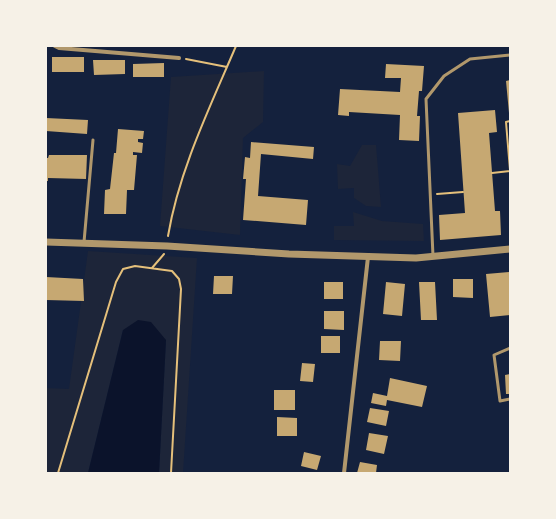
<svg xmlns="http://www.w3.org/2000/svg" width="556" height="519" font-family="Cabin,sans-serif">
  <rect width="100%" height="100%" fill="#14213d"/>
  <path fill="#1d2539" d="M 264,71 L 263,122 L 243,138 L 240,235 L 160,226 L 171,77 Z
    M 362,145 L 376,145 L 381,207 L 366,206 L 354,198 L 354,188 L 338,189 L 337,164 L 350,166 Z
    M 353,212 L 382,221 L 423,224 L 424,241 L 334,240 L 334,226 L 354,226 Z
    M 88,251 L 197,258 L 183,473 L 159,473 L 166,340 L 123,330 L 88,473 L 46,473 L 46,388 L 69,389 Z"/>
  <path fill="#0b132b" d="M 138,320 L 151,322 L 166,340 L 159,473 L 88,473 L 123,330 Z"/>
  <path fill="#c6a872" d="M 52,57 L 84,57 L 84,72 L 52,72 Z
    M 93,60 L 125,60 L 125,74 L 94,75 Z
    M 164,63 L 164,77 L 133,77 L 133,64 Z
    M 386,64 L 424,66 L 422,91 L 419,91 L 417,116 L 420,116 L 419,141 L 399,140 L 400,115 L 349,112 L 349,116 L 338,115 L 340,89 L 400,92 L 401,78 L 385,78 Z
    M 510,80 L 510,113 L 509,113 L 506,81 Z
    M 495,110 L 497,132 L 489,133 L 495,211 L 500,211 L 501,235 L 440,240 L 439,215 L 465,213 L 458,113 Z
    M 46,118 L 88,120 L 87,134 L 46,131 Z
    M 118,129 L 144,131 L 143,139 L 138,139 L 138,142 L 143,143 L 142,153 L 133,152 L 133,155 L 137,155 L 134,190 L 127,190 L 126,214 L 104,214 L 105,190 L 110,189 L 114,153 L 116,153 Z
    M 251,142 L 314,147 L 313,159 L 261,154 L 258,196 L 308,200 L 306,225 L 243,220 L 246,179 L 243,179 L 245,157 L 250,158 Z
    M 49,155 L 87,155 L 86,179 L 48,178 L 48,181 L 46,181 L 46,158 L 48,158 Z
    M 509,272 L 510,315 L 490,317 L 486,274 Z
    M 214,276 L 233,276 L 232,294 L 213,294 Z
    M 46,277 L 83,279 L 84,301 L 46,300 Z
    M 453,279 L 473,279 L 473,298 L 453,297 Z
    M 324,282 L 343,282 L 343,299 L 324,299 Z
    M 386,282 L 405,284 L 402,316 L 383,314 Z
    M 419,282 L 435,282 L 437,320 L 421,320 Z
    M 324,311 L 344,311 L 344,330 L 324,329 Z
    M 321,336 L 340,336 L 340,353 L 321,353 Z
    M 380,341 L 401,341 L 400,361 L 379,360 Z
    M 302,363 L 315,364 L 313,382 L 300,381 Z
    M 510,374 L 510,394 L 506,394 L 505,375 Z
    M 390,378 L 427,386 L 422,407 L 387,400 L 386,406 L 371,403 L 373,393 L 387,396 Z
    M 274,390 L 295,390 L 295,410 L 274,410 Z
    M 370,408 L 389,411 L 386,426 L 367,422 Z
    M 277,417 L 297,418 L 297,436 L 277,436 Z
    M 369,433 L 388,436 L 384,454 L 366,450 Z
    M 304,452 L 321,456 L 317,470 L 301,466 Z
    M 360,462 L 377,465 L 376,473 L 357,473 Z"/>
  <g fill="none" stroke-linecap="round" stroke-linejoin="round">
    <path stroke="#e5c07b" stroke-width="2" d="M 186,59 L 227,67
      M 510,121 L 506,122 L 510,170
      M 492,173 L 510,171
      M 437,194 L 463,192
      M 168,236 C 179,170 210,107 236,46
      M 152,268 L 164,254
      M 58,473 L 116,282 L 123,269 L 135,266 L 172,271 L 179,279 L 181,289 L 171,473"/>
    <path stroke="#b1986c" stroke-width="3" d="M 84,242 L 93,140
      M 433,256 L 426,99 L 444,76 L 470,59 L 510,55
      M 510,348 L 494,355 L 500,401 L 510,399"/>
    <path stroke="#b1986c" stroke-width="4" d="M 55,46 L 59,48 L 179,58
      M 344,473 L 368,257"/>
    <path stroke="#b1986c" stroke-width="7" d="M 46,242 L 167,246 L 289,254 L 416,258 L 510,249"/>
  </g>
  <rect width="556" height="519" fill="none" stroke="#f6f1e7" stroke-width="94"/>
</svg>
